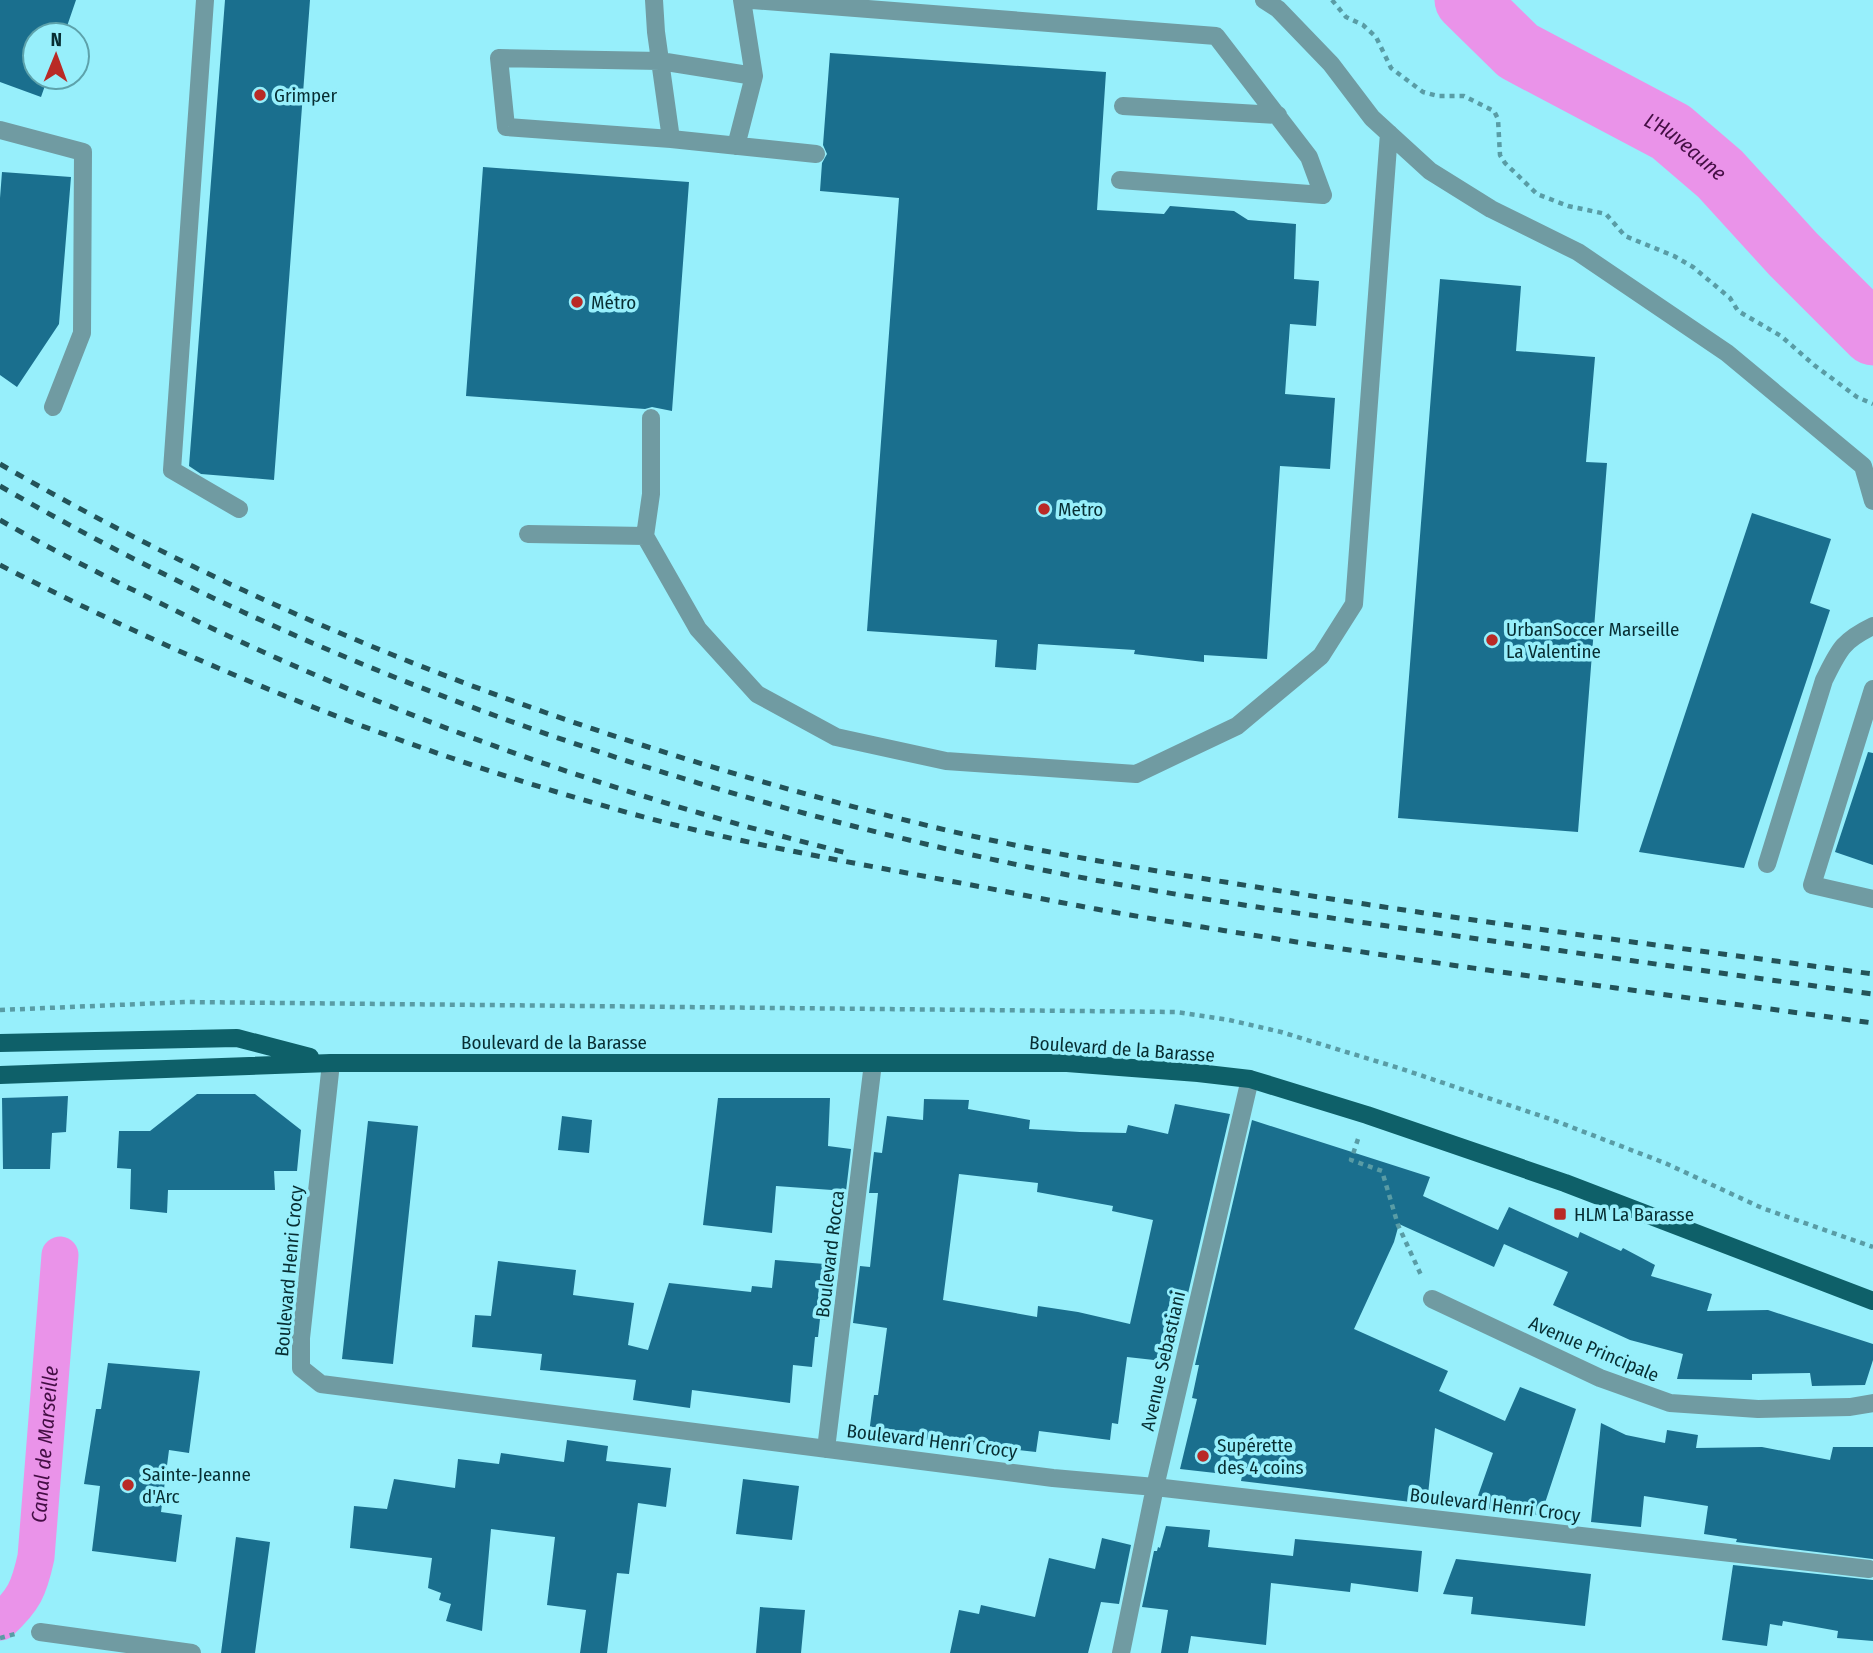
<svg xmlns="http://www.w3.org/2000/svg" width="1873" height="1653" font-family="'Fira Sans Condensed',sans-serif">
  <rect width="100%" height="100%" fill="#97effb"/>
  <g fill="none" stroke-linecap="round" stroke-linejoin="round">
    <path stroke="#ea93e9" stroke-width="37" id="s1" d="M 0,1622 C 24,1600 29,1589 36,1557 L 60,1255"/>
    <path stroke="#ea93e9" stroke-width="63" id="s2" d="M 1466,0 L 1518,51 L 1671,132 L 1720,174 L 1793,254 L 1873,334"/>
  </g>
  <path fill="#1a6f8e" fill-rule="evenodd" d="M 0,0 L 76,0 L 64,35 L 35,35 L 35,77 L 48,77 L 41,97 L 0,82 Z
    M 225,0 L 310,0 L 274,480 L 201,474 L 189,466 Z
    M 830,53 L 1106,72 L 1097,210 L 1164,214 L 1170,206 L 1234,211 L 1248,220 L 1296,224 L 1294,279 L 1319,281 L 1316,326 L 1290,324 L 1285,394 L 1335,398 L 1330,469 L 1280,466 L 1267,659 L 1204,655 L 1204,662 L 1134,654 L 1135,650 L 1038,644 L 1036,670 L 995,667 L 997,640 L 867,631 L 899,198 L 820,191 L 822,163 L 827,154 L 823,145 Z
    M 483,167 L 689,182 L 672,411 L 652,407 L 645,409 L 466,396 Z
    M 2,172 L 71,177 L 59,324 L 17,387 L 0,375 L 0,198 Z
    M 1440,279 L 1521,286 L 1516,351 L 1595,357 L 1586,462 L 1607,463 L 1578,832 L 1398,818 Z
    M 1752,513 L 1831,539 L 1810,603 L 1830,610 L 1744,868 L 1639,852 Z
    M 1868,752 L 1873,753 L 1873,865 L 1835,852 Z
    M 197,1094 L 255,1094 L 301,1130 L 297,1171 L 274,1171 L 275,1190 L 168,1190 L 167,1213 L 130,1209 L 131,1169 L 117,1168 L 119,1131 L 150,1131 Z
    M 68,1096 L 66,1132 L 52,1133 L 50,1169 L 3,1169 L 2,1098 Z
    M 718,1098 L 830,1098 L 828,1146 L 851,1149 L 846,1191 L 776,1186 L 772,1233 L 703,1225 Z
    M 924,1099 L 969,1100 L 968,1109 L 1030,1120 L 1029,1129 L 1080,1132 L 1126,1133 L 1128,1125 L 1168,1134 L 1175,1104 L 1230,1114 L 1172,1362 L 1127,1357 L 1118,1424 L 1112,1423 L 1110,1440 L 1039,1431 L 1036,1452 L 869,1433 L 874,1395 L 878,1395 L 887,1328 L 853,1323 L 860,1266 L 870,1267 L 878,1193 L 869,1193 L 874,1152 L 882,1153 L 887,1116 L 923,1120 ZM 959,1174 L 1038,1183 L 1037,1192 L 1113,1206 L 1112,1211 L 1153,1220 L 1130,1324 L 1078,1312 L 1038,1306 L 1037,1317 L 943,1300 Z
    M 562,1116 L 592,1120 L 589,1153 L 558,1150 Z
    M 1252,1120 L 1430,1177 L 1423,1196 L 1498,1230 L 1509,1207 L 1578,1238 L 1580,1232 L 1621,1251 L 1623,1248 L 1655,1265 L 1651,1276 L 1712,1294 L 1707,1311 L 1768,1310 L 1873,1344 L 1873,1360 L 1865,1385 L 1812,1386 L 1810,1373 L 1752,1374 L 1752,1380 L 1677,1379 L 1683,1354 L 1630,1340 L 1553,1305 L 1568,1272 L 1504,1244 L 1494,1267 L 1399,1224 L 1394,1242 L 1354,1329 L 1448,1371 L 1439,1391 L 1505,1421 L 1520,1387 L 1576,1409 L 1544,1506 L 1541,1505 L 1538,1515 L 1474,1507 L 1493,1453 L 1435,1428 L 1427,1504 L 1241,1481 L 1242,1476 L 1180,1469 L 1197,1399 L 1192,1398 L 1199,1365 L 1195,1365 Z
    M 368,1121 L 418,1126 L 393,1364 L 342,1359 Z
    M 775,1260 L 837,1265 L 830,1320 L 820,1319 L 818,1337 L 815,1337 L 812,1367 L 793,1365 L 790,1403 L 692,1390 L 690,1408 L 633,1400 L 636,1380 L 540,1370 L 542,1354 L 472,1347 L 475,1315 L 491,1316 L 498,1261 L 576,1270 L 573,1295 L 634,1303 L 628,1345 L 648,1350 L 669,1283 L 751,1292 L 752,1286 L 772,1288 Z
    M 108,1363 L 200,1371 L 189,1453 L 169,1450 L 161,1512 L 182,1515 L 176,1562 L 92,1551 L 100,1486 L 84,1484 L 96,1409 L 101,1409 Z
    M 1601,1423 L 1626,1435 L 1665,1443 L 1667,1430 L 1698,1435 L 1696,1448 L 1762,1447 L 1830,1460 L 1833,1447 L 1873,1447 L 1873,1559 L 1736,1542 L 1737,1539 L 1704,1534 L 1708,1506 L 1644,1496 L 1641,1527 L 1591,1522 Z
    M 567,1440 L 608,1446 L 606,1461 L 671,1468 L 666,1507 L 638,1503 L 629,1574 L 617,1573 L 607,1653 L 580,1653 L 586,1610 L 547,1605 L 555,1537 L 491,1529 L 482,1631 L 446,1621 L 451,1604 L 439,1600 L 441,1593 L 428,1588 L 432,1558 L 350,1548 L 354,1506 L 387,1509 L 394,1479 L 455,1488 L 458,1459 L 499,1464 L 501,1453 L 564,1462 Z
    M 743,1479 L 799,1486 L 792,1540 L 736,1534 Z
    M 1166,1526 L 1210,1530 L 1208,1547 L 1293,1556 L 1295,1539 L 1422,1551 L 1418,1592 L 1351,1583 L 1350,1592 L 1271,1583 L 1266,1645 L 1191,1636 L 1188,1653 L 1161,1653 L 1168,1610 L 1142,1607 L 1154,1551 L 1157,1551 L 1158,1547 L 1160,1548 Z
    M 236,1537 L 270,1542 L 255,1653 L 221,1653 Z
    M 1102,1538 L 1131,1545 L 1119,1604 L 1101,1602 L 1088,1653 L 950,1653 L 959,1610 L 979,1614 L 981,1605 L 1035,1617 L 1049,1558 L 1095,1569 Z
    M 1456,1559 L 1591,1574 L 1585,1626 L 1471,1614 L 1473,1597 L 1443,1594 Z
    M 1733,1565 L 1873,1580 L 1873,1641 L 1837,1638 L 1838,1631 L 1783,1621 L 1782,1626 L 1770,1624 L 1767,1646 L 1722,1640 Z
    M 760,1607 L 805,1610 L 801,1653 L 756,1653 Z"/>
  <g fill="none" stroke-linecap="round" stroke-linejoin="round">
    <path stroke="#599ca5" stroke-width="4.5" stroke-dasharray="5 5" stroke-linecap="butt" d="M 1332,0 L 1346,17 L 1363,25 L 1376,37 L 1391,68 L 1423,92 L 1438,96 L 1464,96 L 1494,111 L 1498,119 L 1500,155 L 1505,163 L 1537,194 L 1568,206 L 1606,214 L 1625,236 L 1674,256 L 1693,267 L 1730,298 L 1738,311 L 1781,336 L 1814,365 L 1857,397 L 1873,404
      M 0,1010 L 187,1002 L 1177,1012 L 1229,1020 L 1281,1032 L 1402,1069 L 1553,1120 L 1665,1163 L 1762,1208 L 1873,1247
      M 1358,1139 L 1351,1160 L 1382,1171 L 1398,1225 L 1421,1275
      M 0,1638 L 15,1634"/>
    <path stroke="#709ba2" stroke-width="18" d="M 205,0 L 172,470 L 239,509
      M 654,0 L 656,32 L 671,139 L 816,154
      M 752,0 L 1216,36 L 1309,157 L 1323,195 L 1120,180
      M 1264,0 L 1278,9 L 1331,64 L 1372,118 L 1430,171 L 1491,209 L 1578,252 L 1727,353 L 1863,466 L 1873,501
      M 1123,106 L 1278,115
      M 0,130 L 83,152 L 82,333 L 53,407
      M 671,139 L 506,127 L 499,58 L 660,61 L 754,76 L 742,0
      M 736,146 L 754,76
      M 651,418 L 651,494 L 645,536 L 698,629 L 757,694 L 836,737 L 946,761 L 1136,774 L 1237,726 L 1321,656 L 1354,604 L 1389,133
      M 528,534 L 645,536
      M 1873,689 L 1812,885 L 1873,899
      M 1767,864 L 1824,680 C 1839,650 1842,641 1873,626
      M 331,1063 L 301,1338 L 301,1368 L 321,1384 L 1053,1478 L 1155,1487 L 1869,1569
      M 1432,1299 L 1600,1378 L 1670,1403 L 1758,1409 L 1850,1407 L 1873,1403
      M 826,1449 L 873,1063
      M 40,1632 L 192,1653
      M 1121,1653 L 1155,1487 L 1250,1079"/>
    <path stroke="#0e6069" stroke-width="18" d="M 0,1043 L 237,1038 L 310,1057
      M 0,1075 L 331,1063 L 1067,1063 L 1198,1073 L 1250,1079 L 1367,1115 L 1565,1183 L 1873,1301"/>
    <path stroke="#235359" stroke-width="5" stroke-dasharray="9 9" stroke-linecap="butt" d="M 0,464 C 295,635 620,752 950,831 C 1049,854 1150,870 1250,886 C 1457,920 1665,946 1873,974
      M 0,486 C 295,657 619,773 951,850 C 1104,886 1260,908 1416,930 C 1568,952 1720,973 1873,994
      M 0,520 C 52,550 106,577 160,603 C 379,712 610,794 847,853
      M 0,565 C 196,666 402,749 615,809 C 737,844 862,864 987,888 C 1034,897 1082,907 1130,915 C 1377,957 1625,989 1873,1023"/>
  </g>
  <g fill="#b92a26" stroke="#97effb" stroke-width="2.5">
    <circle cx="260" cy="95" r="7"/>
    <circle cx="577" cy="302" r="7"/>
    <circle cx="1044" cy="509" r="7"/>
    <circle cx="1492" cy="640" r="7"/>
    <rect x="1553" y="1207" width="14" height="14" rx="3.5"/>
    <circle cx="1203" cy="1456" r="7"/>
    <circle cx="128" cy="1485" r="7"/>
  </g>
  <g text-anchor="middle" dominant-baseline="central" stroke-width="7" stroke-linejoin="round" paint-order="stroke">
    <g font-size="19" fill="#072e33" stroke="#97effb" text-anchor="start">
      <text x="274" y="95">Grimper</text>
      <text x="591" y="302">Métro</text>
      <text x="1058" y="509">Metro</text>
      <text x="1506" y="629">UrbanSoccer Marseille<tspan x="1506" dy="22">La Valentine</tspan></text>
      <text x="1574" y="1214">HLM La Barasse</text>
      <text x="1217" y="1445">Supérette<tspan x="1217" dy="22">des 4 coins</tspan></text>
      <text x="142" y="1474">Sainte-Jeanne<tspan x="142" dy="22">d'Arc</tspan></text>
    </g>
    <g font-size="19" fill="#072e33" stroke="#97effb">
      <text x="554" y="1042">Boulevard de la Barasse</text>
      <text transform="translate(1122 1049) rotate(4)">Boulevard de la Barasse</text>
      <text transform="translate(830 1254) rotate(-83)">Boulevard Rocca</text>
      <text transform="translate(289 1271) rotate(-85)">Boulevard Henri Crocy</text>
      <text transform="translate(1594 1349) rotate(23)">Avenue Principale</text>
      <text transform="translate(1163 1361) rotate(-77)">Avenue Sebastiani</text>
      <text transform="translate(932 1441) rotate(7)">Boulevard Henri Crocy</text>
      <text transform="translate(1495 1505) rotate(7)">Boulevard Henri Crocy</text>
    </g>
    <g font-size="21" font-style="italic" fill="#440e44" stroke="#97effb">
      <text stroke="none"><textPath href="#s2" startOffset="266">L'Huveaune</textPath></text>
      <text stroke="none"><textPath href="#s1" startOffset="189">Canal de Marseille</textPath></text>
    </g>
  </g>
  <g transform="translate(56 56) rotate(1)"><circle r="33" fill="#97effb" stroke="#5da2ab" stroke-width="2"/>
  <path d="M0-5L12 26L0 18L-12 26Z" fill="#b92a26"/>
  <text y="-10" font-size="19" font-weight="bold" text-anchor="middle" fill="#072e33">N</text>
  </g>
</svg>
